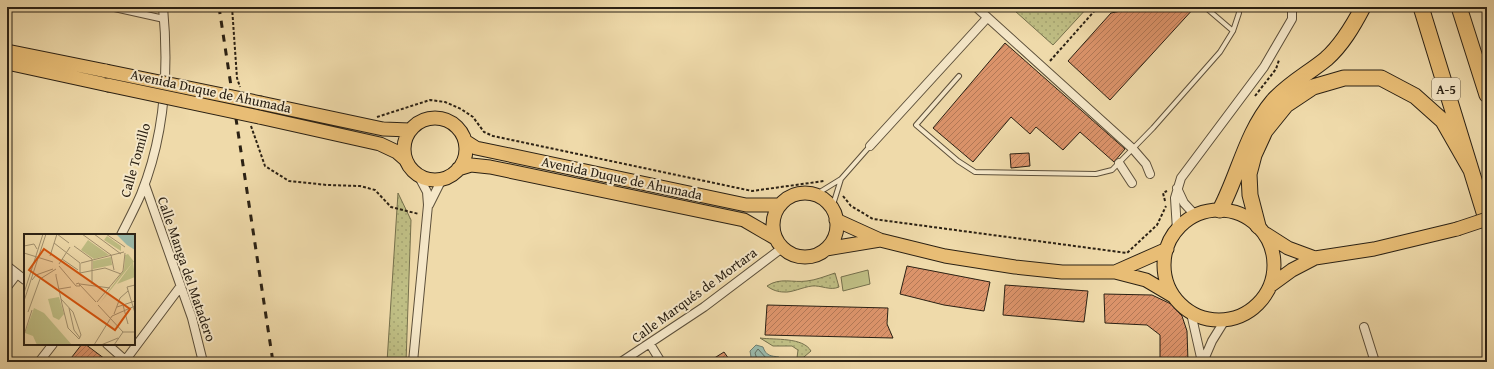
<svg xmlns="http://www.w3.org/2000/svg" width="1494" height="369" font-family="'Gentium Book Plus',serif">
  <defs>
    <pattern id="grass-dots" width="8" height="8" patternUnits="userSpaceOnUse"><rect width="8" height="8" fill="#bfbe84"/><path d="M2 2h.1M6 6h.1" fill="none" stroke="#a4a371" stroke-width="1.8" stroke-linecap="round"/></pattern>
    <pattern id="building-hatch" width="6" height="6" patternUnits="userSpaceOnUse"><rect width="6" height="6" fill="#db936a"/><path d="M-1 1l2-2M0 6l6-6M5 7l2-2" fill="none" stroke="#b27856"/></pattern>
  </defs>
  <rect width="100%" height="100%" fill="#efdaaa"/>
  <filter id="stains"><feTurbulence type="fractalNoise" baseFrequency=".005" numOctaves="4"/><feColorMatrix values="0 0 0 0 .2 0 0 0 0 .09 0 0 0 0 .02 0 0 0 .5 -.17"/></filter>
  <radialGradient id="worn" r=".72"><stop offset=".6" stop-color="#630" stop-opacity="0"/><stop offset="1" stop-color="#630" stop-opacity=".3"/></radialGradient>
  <path fill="url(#grass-dots)" stroke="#75704c" d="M 1019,7 L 1088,7 L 1053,45 L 1015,11 Z
    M 398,193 L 411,220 L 406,362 L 387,362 Z
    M 835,273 L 839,287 C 830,291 821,285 812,286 C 803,287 791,293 784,292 C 778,292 772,290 767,286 C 780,277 793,283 807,281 C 816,280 826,276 835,273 Z
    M 760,338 C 775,340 803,337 811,351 L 798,362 L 785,362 L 797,358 L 798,350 L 792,346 L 773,346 Z"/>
  <path fill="#bfbe84" stroke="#75704c" d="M 868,270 L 870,284 L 843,291 L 841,277 Z"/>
  <path fill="#9abaab" stroke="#6e7d6f" d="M 756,345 L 763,347 C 766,356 771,356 779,357 L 781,362 L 755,362 L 751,357 L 750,351 Z"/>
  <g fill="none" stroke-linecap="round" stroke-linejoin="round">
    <path stroke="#626e60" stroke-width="1" d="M 758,362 L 755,353 L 758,349 L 767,359 L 777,362"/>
  </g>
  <path fill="url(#building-hatch)" stroke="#2b2114" d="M 1121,7 L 1195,7 L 1110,100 L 1068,61 L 1111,13 L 1121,11 Z
    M 1005,43 L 1125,149 L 1114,162 L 1080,132 L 1063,150 L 1036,127 L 1030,134 L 1011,117 L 973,162 L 933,128 Z
    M 1029,153 L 1030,166 L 1011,168 L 1010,154 Z
    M 907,266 L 990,282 L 984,311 L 944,305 L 900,294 Z
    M 1005,285 L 1088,291 L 1084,322 L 1003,315 Z
    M 1104,294 L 1152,295 L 1171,304 L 1182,316 L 1187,331 L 1188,362 L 1160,362 L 1160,335 L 1147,325 L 1105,323 Z
    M 767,305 L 888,308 L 887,324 L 893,338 L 765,335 Z
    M 82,344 L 85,344 L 109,362 L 68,362 Z
    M 724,352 L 731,362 L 708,362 Z"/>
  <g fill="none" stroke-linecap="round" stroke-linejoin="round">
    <defs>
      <path id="service" d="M 1205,7 L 1233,31
        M 959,76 L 916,125 L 958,161 L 975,172 L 1096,174 L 1112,170 L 1153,128 L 1220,52 L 1233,31 L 1239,13 L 1238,7
        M 841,179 L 870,146
        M 815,195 L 841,179 L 832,208"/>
      <path id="pedestrian" d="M 110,7 L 164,19"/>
      <path id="minor" d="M 976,7 L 1133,149 L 1146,164 L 1150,174
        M 870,146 L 987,18
        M 1119,163 L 1132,183
        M 145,185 L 192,318 L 203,362
        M 1177,188 L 1184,203 L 1196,216
        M 429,205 L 442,179
        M 1177,230 L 1175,198 L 1181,178 L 1264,67 L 1292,19 L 1292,7
        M 121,235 C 128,221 135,208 141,194 C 165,135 169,70 163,7
        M 7,266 L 25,280
        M 7,287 L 17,274
        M 1191,313 L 1202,362
        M 1364,327 L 1375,362
        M 107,344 L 125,360
        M 650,344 L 661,362
        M 39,362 L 53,344
        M 124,362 L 180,287
        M 413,362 L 428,205 L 427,192 L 418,175
        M 621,362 L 704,307 L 782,248
        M 1203,362 L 1212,341 L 1225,320"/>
      <path id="primary" d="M 7,51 L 106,71
        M 7,63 L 108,85
        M 261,103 L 383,129 L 410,130
        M 259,117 L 380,144 L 397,152 L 405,159
        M404 149a31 31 0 1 1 62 0a31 31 0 1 1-62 0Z
        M 465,141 L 476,148 L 746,205 L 779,205
        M 458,169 L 471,165 L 490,167 L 744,220 L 775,238
        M773 225a32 32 0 1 1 64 0a32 32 0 1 1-64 0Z
        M1164 265a55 55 0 1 1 110 0a55 55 0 1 1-110 0Z
        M 836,220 L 880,240 L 945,256 L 1015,267 L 1062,272 L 1115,272 L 1146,280 L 1173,296
        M 1266,234 L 1288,248 L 1315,258
        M 826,249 L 880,240
        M 1115,272 L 1167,249
        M 1270,286 L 1292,270 L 1315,258 L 1374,249 L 1457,229"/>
      <path id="motorway" d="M 1421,7 L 1487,222
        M 1459,7 L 1487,95
        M 1220,210 C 1239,174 1246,133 1273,101 C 1288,84 1309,73 1326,59 C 1342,45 1353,26 1363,7
        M 1258,226 L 1250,195 L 1249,174 L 1254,155 L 1265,131 L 1286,105 L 1313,87 L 1344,78 L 1381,78 L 1415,96 L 1443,121 L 1471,170"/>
    </defs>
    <use href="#service" stroke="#5c4f3a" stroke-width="6"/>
    <use href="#pedestrian" stroke="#5c4f3a" stroke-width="8"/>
    <use href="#minor" stroke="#5c4f3a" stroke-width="10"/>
    <use href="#primary" stroke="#2b2114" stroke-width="15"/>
    <use href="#motorway" stroke="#2b2114" stroke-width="17"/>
    <path stroke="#2b2114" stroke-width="2" stroke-dasharray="3 2" stroke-linecap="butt" d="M 232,7 L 237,78 L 240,87
      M 1050,61 L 1098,7
      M 1255,96 L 1276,69 L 1279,60
      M 377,117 L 430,100 L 445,102 L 461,109 L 473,117 L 484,132 L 493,136 L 752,191 L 824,181
      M 251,126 L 265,166 L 289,181 L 327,185 L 360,186 L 375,190 L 391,207 L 419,214
      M 843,196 L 851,206 L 873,219 L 1127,253 L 1157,225 L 1166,206
      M 1165,201 L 1163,193 L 1167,191"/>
    <use href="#service" stroke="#f5e7c8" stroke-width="4"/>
    <use href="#pedestrian" stroke="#f5e7c8" stroke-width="6"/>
    <use href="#minor" stroke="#f5e7c8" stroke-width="8"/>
    <use href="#primary" stroke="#e8bd75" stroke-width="13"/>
    <use href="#motorway" stroke="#e8bd75" stroke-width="15"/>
    <path stroke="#2b2114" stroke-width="3" stroke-dasharray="7 7" stroke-linecap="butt" d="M 219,7 L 273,362"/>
    <defs>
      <path id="primary-bridge" d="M 106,71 L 261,103
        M 108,85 L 259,117
        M 1457,229 L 1487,219"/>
    </defs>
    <use href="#primary-bridge" stroke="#2b2114" stroke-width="15" stroke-linecap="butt"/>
    <use href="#primary-bridge" stroke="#e8bd75" stroke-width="13"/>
  </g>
  <g text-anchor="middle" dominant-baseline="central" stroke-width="4" stroke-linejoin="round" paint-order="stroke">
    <rect fill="#f5e7c8" stroke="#685c4a" stroke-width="1" x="1432" y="78" width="28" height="22" rx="3"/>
    <g font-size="13" font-weight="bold" fill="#2b2114">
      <text x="1446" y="89">A-5</text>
    </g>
    <g font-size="14" fill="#2b2114" stroke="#f5e7c8">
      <text transform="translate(211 91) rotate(12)">Avenida Duque de Ahumada</text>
      <text transform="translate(135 160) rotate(-74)">Calle Tomillo</text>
      <text transform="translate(622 178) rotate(12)">Avenida Duque de Ahumada</text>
      <text transform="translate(187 269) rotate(71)">Calle Manga del Matadero</text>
      <text transform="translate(694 295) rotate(-36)">Calle Marqués de Mortara</text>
    </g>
  </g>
  <g transform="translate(24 234)">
    <rect width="111" height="111" fill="#efdaaa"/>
    <path d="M 83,2 L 97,12 L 97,17 L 80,6 ZM 64,6 L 85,21 L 70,25 L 57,16 ZM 104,20 L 111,29 L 109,28 L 76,69 L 100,36 L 101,21 ZM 87,23 L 88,31 L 69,35 L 69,27 ZM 109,28 L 111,43 L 93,50 ZM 35,63 L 40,80 L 35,86 L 29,83 L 24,65 Z" fill="#bfbe84"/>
    <path d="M 10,74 L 20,79 L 48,111 L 13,111 L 9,102 L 1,99 Z" fill="#bfbe84"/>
    <path d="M 92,0 L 111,0 L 111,16 L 103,11 Z" fill="#9abaab"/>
    <path fill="none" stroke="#a1906e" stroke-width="1" d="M 33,0 L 45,9M 58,0 L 87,21 L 90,36M 70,0 L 97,20M 82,0 L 101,13M 30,9 L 56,29M 0,12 L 10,10 L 13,15M 50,12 L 68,25 L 68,50M 0,19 L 29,28M 26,22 L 33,0M 38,25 L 54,36M 56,29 L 56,39 L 81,34 L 97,40M 57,29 L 100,18M 35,30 L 46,13M 35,32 L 52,52 L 56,52 L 55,49 L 52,50M 32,40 L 32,42 L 37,65 L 38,70 L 44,94 L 55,105 L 57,101 L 49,78 L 37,65M 8,46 L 12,41 L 29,35M 56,50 L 86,54M 56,51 L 72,68M 111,51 L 103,53 L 111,79M 35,55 L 47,53M 0,59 L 19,0M 0,67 L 22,0M 73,68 L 99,37 L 101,19M 74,71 L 99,98 L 111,98M 99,71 L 104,90M 93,73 L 111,67M 45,74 L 50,96 L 56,104M 4,78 L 16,45 L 32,35M 90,80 L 96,64 L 104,57M 0,101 L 8,76M 70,111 L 88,82 L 111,72M 77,111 L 94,104M 90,111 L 99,98"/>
    <path fill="#d5530d" fill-opacity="0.15" stroke="#d5530d" stroke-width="2" d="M 20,15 L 106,75 L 91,96 L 5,36 Z"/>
    <rect width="111" height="111" fill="none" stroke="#2b2114" stroke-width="2"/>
  </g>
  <rect width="1494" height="369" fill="none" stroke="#efdaaa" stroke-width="24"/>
  <rect x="8" y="8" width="1478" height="353" fill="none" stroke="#2b2114" stroke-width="2"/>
  <rect x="12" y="12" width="1470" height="345" fill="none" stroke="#2b2114"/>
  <rect width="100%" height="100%" filter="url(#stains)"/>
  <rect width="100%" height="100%" fill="url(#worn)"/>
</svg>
